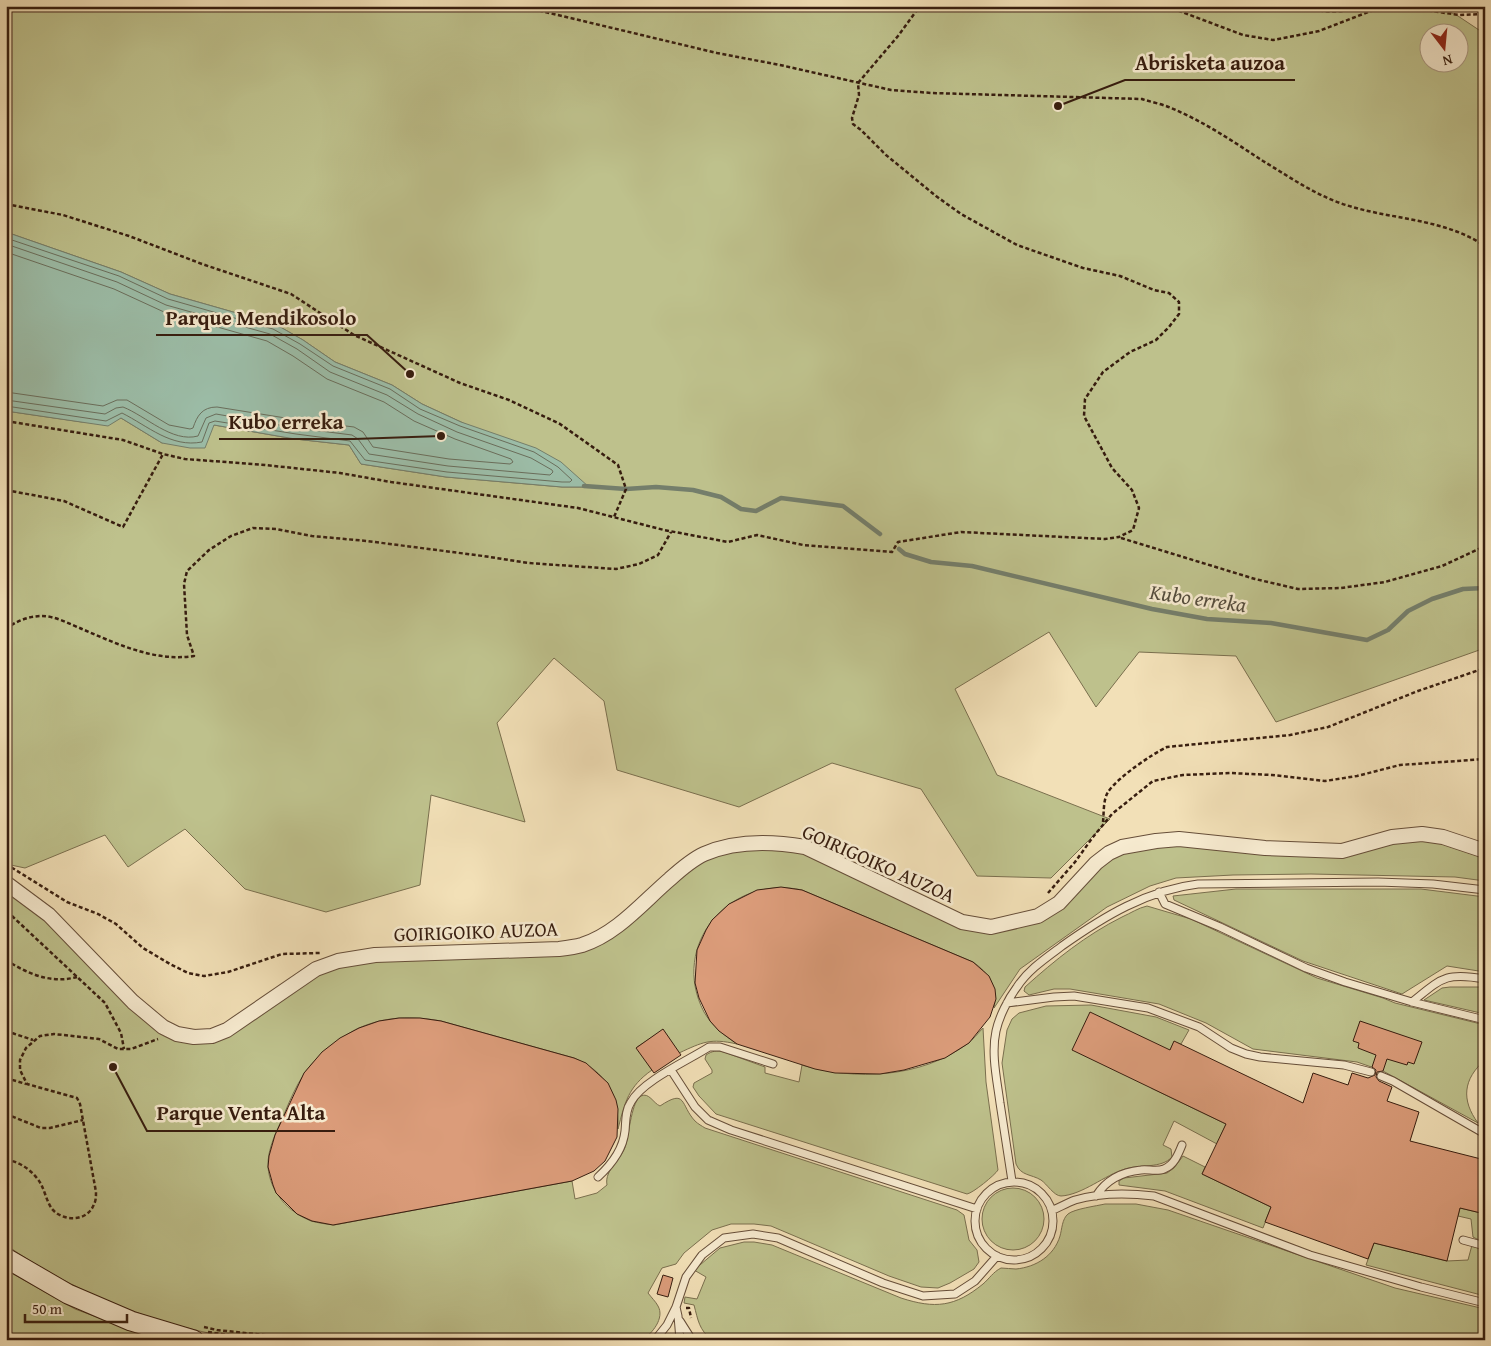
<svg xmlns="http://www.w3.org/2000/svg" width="1491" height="1346" font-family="'Gentium Book Plus',serif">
  <rect width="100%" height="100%" fill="#f2e0b7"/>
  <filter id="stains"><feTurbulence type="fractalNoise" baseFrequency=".004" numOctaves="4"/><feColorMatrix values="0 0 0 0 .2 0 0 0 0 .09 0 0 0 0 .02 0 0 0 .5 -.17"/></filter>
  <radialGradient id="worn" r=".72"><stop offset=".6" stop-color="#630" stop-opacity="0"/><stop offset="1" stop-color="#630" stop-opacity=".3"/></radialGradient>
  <path fill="#bec18c" stroke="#7a6f4e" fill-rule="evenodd" d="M 6,6 L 1438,6 L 1458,16 L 1485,34 L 1485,648 L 1276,722 L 1236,656 L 1139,652 L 1096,707 L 1049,632 L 955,689 L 997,775 L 1110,819 L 1051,878 L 977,876 L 921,789 L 832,763 L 739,807 L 617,770 L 604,701 L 554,658 L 497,723 L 525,822 L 431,795 L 420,885 L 326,912 L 245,889 L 185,829 L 128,867 L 105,835 L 25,868 L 6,864 L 6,411 L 82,422 L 121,418 L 162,443 L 214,425 L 295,439 L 349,445 L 361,464 L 446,477 L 562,487 L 588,487 L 461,422 L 422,404 L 392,385 L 335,362 L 303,340 L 275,324 L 170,294 L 121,272 L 6,232 ZM 1428,32 L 1458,32 L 1458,62 L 1428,62 Z
    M 1408,834 L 1485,851 L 1485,881 L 1455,877 L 1311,874 L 1233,875 L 1176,878 L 1150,886 L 1107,907 L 1020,969 L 994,1008 C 998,987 989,973 973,962 L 802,890 C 730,874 669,945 704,1012 C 712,1026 724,1035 737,1044 C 710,1038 703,1042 679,1053 L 663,1030 L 637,1047 L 652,1070 C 628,1087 625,1102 618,1129 C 619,1094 606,1072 574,1058 L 441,1021 C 413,1016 386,1016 359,1028 C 343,1035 312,1060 304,1074 C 296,1086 290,1100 285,1112 C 278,1129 267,1148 268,1167 C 270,1192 288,1212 311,1221 C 318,1223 326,1224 334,1225 L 572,1181 L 575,1199 L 597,1193 L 607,1185 C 604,1169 623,1159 626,1144 C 629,1133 632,1100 641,1096 C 649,1092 653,1103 660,1106 C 687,1088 680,1105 695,1121 C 698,1124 702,1126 705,1128 L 957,1210 L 964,1215 L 969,1240 L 977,1250 L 979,1262 L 974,1269 L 950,1283 L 938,1288 L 921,1287 L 889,1276 L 771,1226 L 754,1224 L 731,1224 L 712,1230 L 684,1253 L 676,1264 L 662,1268 L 648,1293 C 651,1297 656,1302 658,1306 C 665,1318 652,1334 642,1340 L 263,1340 C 247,1338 230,1337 213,1334 C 137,1318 70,1289 6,1245 L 6,883 L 163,1027 L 212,1036 L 334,962 L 582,945 L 703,855 L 786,844 L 991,927 L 1038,916 L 1096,863 L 1156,841 L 1342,851 Z
    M 1236,889 L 1421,889 L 1485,897 L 1485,972 L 1447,966 L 1402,994 L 1303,961 L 1174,900 L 1173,896 Z
    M 1147,906 L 1191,919 L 1317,978 L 1383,998 L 1395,1003 L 1485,1025 L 1485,1060 C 1463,1079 1461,1100 1478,1123 L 1383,1071 L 1357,1062 L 1253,1049 L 1206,1023 L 1159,1004 L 1070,989 L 1054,989 L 1029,995 L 1024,991 L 1025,987 C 1055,960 1086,935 1122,917 C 1131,913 1138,908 1147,906 Z
    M 1450,987 L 1485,987 L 1485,1014 L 1424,1000 L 1442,988 Z
    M 1091,1005 L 1156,1017 L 1189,1030 L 1181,1044 L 1174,1042 L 1151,1088 L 1226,1124 L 1217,1144 L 1174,1121 L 1163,1145 L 1171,1149 L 1172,1157 C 1161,1169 1140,1164 1125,1169 C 1105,1175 1082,1195 1061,1196 C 1054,1196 1047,1184 1041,1180 C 1031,1174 1021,1176 1016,1164 L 1002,1063 L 1007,1030 L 1012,1019 L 1019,1013 L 1046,1006 Z
    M 983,1028 L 986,1082 L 998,1170 C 995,1175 973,1193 967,1194 L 716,1114 L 699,1096 L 693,1087 L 694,1083 L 712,1073 L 712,1070 L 705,1059 L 706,1055 C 712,1051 717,1050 724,1052 L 765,1067 L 765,1073 L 799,1082 L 802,1065 C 855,1081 921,1078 967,1044 C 973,1040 978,1033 983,1028 Z
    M 1183,1156 L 1205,1167 L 1202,1174 L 1271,1207 L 1263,1228 L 1165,1191 L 1119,1185 L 1119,1181 L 1124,1178 L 1167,1173 L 1174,1168 Z
    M982 1219a31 31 0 1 1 62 0a31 31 0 1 1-62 0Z
    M 1105,1204 L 1136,1204 L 1168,1210 L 1395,1288 L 1485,1309 L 1485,1340 L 712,1340 C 699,1330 698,1320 694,1305 L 684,1303 L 685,1297 L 697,1299 L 706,1277 L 694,1270 L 720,1248 L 744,1242 L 754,1242 L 772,1245 L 901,1298 C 935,1309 955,1307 983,1284 C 989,1279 993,1272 1001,1268 C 1006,1268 1011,1269 1016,1269 C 1036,1267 1054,1256 1060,1236 C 1062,1229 1062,1219 1068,1214 C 1074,1209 1096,1206 1105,1204 Z
    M 1460,1208 L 1485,1214 L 1485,1243 L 1473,1237 L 1471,1219 L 1458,1216 Z
    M 1374,1243 L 1447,1261 L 1468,1260 L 1472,1245 L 1485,1250 L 1485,1296 L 1366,1265 Z
    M 6,1270 L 75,1309 L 148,1336 L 162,1340 L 6,1340 Z"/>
  <path fill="#9cbea9" stroke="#747e6b" d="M 6,232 L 121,272 L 170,294 L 275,324 L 303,340 L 335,362 L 392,385 L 422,404 L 461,422 L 536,448 L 561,462 L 589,487 L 562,487 L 446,477 L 361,464 L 349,445 L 295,439 L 214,425 L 205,448 L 190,448 L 162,443 L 121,418 L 108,426 L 6,411 Z"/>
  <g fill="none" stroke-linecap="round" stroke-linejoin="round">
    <path stroke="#6a6e5c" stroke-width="1" d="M 6,238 L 119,276 L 168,299 L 273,329 L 300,344 L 333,366 L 390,389 L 420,409 L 460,426 L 534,452 L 558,467 L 572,480 L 570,482 L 562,482 L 447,472 L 365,460 L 350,441 L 296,434 L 215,421 L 209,423 L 202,442 C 171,448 148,426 122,413 L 106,421 L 6,406
      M 6,244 L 117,282 L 166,305 L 270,334 L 297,349 L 330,372 L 387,395 L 418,414 L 457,432 L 531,458 L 552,470 L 553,472 L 550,475 L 448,466 L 369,454 L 358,439 L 352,435 L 297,428 L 216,414 L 206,418 L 198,436 C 172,443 146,416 123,407 L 116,408 L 105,414 L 6,400
      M 6,252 L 114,289 L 164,312 L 267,341 L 293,356 L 327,379 L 384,402 L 414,421 L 455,439 L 511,459 L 513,462 L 510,464 L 449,459 L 373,447 L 363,432 L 354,427 L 298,420 L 217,407 C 202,407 197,416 193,428 L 190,429 L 169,425 L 127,400 L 117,400 L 103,406 L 6,392"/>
    <path stroke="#747e6b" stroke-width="4.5" d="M 584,486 L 626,489 L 656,487 L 693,490 L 721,497 L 741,509 L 756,511 L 781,498 L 843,506 L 880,534
      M 899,549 L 905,554 L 931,562 L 972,566 L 1152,609 L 1207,619 L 1271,623 L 1367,640 L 1388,630 L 1408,611 L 1432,599 L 1463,589 L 1485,588"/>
  </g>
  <path fill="#db9c7a" stroke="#371d0f" d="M 781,887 L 802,890 L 973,962 L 989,976 L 995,989 L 996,999 L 990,1017 L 969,1043 L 945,1058 L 904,1070 L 880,1074 L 835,1073 L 815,1069 L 737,1044 L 719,1031 L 710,1021 L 699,998 L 695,983 L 697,950 L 706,930 L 712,920 L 729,904 L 757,890 Z
    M 1090,1012 L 1170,1050 L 1174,1041 L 1303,1103 L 1313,1073 L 1348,1085 L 1352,1073 L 1368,1078 L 1375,1075 L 1376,1070 L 1372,1067 L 1376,1055 L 1358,1048 L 1359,1043 L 1353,1041 L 1360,1021 L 1422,1042 L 1414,1064 L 1408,1062 L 1407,1065 L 1387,1059 L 1383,1071 L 1377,1072 L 1376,1077 L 1379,1081 L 1392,1087 L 1387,1101 L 1419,1112 L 1410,1141 L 1485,1160 L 1485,1214 L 1460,1208 L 1447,1261 L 1374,1243 L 1368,1259 L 1265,1222 L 1271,1207 L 1202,1174 L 1226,1124 L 1072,1050 Z
    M 399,1018 L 420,1018 L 441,1021 L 574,1058 L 586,1063 L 608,1083 L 616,1100 L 618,1109 L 617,1137 L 605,1161 L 594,1171 L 572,1181 L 333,1225 L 312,1221 L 297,1214 L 276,1193 L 273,1185 L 268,1167 L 269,1156 L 275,1135 L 304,1073 L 322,1052 L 340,1038 L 359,1028 L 379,1021 Z
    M 663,1029 L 681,1055 L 654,1073 L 636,1048 Z
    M 663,1275 L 673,1278 L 668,1297 L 657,1294 Z"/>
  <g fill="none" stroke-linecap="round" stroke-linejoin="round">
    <defs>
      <path id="lane" d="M 1159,892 L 1165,904 L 1220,927 L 1306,968 L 1345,982 L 1412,1002 L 1485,1020
        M 1412,1002 C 1442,978 1445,972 1485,979
        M 1007,1003 L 1054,997 L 1074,996 L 1148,1008 L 1199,1027 L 1231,1048 L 1246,1054 L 1260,1057 L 1344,1065 L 1371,1072
        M 671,1070 L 695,1107 L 708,1120 L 731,1130 L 977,1209
        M 1381,1076 L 1393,1081 L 1485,1134
        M 598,1177 C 611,1165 623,1150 625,1131 C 626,1121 625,1111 631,1102 C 642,1081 689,1060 709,1047 L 720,1047 L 773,1064
        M 1012,1181 C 1008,1155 1004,1129 1000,1103 C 997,1080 991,1054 996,1031 C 999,1017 1008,999 1017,987 C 1028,970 1046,958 1062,946 C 1103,917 1147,890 1198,884 L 1378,882 L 1433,884 L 1485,890
        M975 1221a39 39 0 1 1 78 0a39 39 0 1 1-78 0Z
        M 1096,1196 C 1106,1180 1121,1172 1141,1170 C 1148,1169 1157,1172 1164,1169 C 1174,1165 1178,1155 1182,1145
        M 1053,1210 C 1060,1207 1067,1203 1075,1200 C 1099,1193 1128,1193 1154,1196 L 1310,1255 L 1421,1287 L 1485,1303
        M 1463,1240 L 1485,1246
        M 676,1307 L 678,1316 L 680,1340
        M 680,1321 L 692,1340
        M 655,1340 L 667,1325 L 676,1307 L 686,1277 L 702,1255 L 724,1238 L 753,1234 L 778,1238 L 883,1283 L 923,1296 L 955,1294 L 975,1281 L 997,1256"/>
      <path id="street" d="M 6,883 L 49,915 L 133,1002 L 163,1027 L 177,1034 L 194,1037 L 212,1036 L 227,1030 L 316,969 L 338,961 L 375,955 L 559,949 C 567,948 575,947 582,945 C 617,934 643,902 670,879 C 680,870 691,860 704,854 C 736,840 771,841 805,847 L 962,922 L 991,927 L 1038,916 L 1059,903 L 1096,863 L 1109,853 L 1122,847 L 1156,841 L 1179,839 L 1265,848 L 1342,851 L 1392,837 L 1422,834 L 1443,837 L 1485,851"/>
      <path id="secondary" d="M 6,1258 L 68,1294 L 131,1321 L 194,1340"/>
    </defs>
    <use href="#lane" stroke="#664e39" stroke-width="9"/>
    <use href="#street" stroke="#664e39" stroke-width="16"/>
    <use href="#secondary" stroke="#371d0f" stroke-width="21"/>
    <path stroke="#371d0f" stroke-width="2.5" stroke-dasharray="4 2.5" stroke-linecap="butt" d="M 520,6 L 717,53 L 780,65 L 891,90 L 932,93 L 1142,99 C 1151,102 1162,104 1171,108 C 1203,121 1234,142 1263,161 C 1288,176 1312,193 1340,203 C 1387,220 1442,217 1485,246
      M 1166,6 L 1243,35 L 1273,40 L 1319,31 L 1376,9 L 1405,7 L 1459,15 L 1485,14
      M 1307,6 C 1325,15 1344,11 1363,8 L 1365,6
      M 6,204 L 63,215 L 129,236 L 202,264 L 291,294 L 354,335 L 460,383 L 509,400 L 560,424 L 618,465 L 626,489 L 614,517
      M 6,421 L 123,440 L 163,454 L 185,459 L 265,465 L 340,473 L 391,482 L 578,508 L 664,530 L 728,542 L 757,535 L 803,545 L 892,552 L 898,542 L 961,532 L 1105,539 L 1119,537 L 1133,530 L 1139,508 L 1132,490 L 1112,468 L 1084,416 L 1085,399 L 1103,372 L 1130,352 L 1156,340 L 1169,327 L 1179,314 L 1179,302 L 1169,293 L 1154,290 L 1120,276 L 1083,268 L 1017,245 L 961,214 L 936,196 L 886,155 L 861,130 L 853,124 L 852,118 L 859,95 L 858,83 L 898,36 L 920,6
      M 6,490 L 64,501 L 123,527 L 163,454
      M 1121,538 L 1255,579 L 1298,589 L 1341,588 L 1385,582 L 1442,566 L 1485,546
      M 6,629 C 16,621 29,616 42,616 C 55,616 70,624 82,629 C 117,644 155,662 194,656 L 187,635 L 184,584 L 187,571 L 209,550 L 231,536 L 253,528 L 276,529 L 312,536 L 367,541 L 483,556 L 528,563 L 616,569 L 639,564 L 658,555 L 671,532
      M 1103,822 C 1104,813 1103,800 1108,792 C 1117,778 1152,754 1167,747 L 1290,735 L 1328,727 L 1418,691 L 1485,668
      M 6,864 L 67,902 L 98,914 L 116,924 L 143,948 L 170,964 L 188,973 L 204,976 L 228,972 L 282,954 L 320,953
      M 1048,893 L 1075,862 L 1093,837 L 1112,814 L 1153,781 L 1183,775 L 1230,773 L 1272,775 L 1325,781 L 1357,776 L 1400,765 L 1485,759
      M 6,913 L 12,916 L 105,1003 L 121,1033 L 124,1049
      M 6,960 C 28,974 51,984 77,977
      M 6,1031 L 33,1040
      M 6,1078 L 26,1084
      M 6,1114 L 41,1128 L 50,1128 L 83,1120
      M 6,1160 C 20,1161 34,1172 41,1184 C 45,1192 47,1202 52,1209 C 63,1222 88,1222 94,1204 C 96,1201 96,1196 96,1192 L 80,1104 L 77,1098 L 27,1084 L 20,1070 L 20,1060 L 26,1048 L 40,1036 L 54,1034 L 99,1039 L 118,1049 L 131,1049 L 158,1039
      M 686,1308 L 689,1308 L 691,1318
      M 204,1327 L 217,1330 L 311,1340
      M 208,1332 L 263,1340"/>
    <use href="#lane" stroke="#f7ebd0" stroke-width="7"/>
    <use href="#street" stroke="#f7ebd0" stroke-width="14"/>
    <use href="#secondary" stroke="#f7ebd0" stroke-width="19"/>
  </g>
  <g text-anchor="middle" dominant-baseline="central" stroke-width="5" stroke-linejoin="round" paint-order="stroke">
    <g font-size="20" fill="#371d0f" stroke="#f7ebd0">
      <text transform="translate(879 863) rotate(24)">GOIRIGOIKO AUZOA</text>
      <text transform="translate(476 931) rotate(-2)">GOIRIGOIKO AUZOA</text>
    </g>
    <g font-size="21" font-style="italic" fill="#554d3d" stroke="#f7ebd0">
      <text transform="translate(1198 598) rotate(8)">Kubo erreka</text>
    </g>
  </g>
  <path fill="none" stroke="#371d0f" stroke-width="2" d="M1058 106L1125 80H1295M410 374L367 335H156M441 436L354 439H219M113 1067L147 1131H335"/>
  <g fill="#371d0f" stroke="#f7ebd0" stroke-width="2">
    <circle cx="1058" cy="106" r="5"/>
    <circle cx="410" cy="374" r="5"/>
    <circle cx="441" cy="436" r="5"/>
    <circle cx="113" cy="1067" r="5"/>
  </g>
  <g font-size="21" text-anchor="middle" font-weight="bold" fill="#371d0f" stroke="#f7ebd0" stroke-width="5" stroke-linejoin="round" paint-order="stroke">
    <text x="1210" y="70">Abrisketa auzoa</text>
    <text x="261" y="325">Parque Mendikosolo</text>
    <text x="286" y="429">Kubo erreka</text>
    <text x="241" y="1120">Parque Venta Alta</text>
  </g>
  <rect width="1491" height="1346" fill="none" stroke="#f2e0b7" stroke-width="25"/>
  <rect x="8" y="8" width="1476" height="1331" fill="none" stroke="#371d0f" stroke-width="2.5"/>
  <rect x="12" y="12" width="1466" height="1321" fill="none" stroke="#371d0f"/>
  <g transform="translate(1444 48) rotate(164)"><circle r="24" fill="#f7ebd0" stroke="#aa9983"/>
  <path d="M0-4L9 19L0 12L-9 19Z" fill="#8f2418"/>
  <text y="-8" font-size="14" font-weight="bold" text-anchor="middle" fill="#371d0f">N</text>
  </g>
  <path d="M25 1314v8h102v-8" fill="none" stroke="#371d0f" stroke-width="2.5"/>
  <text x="32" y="1314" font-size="15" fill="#371d0f" stroke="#f7ebd0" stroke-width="4" paint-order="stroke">50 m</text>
  <rect width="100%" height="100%" filter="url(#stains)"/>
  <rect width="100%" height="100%" fill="url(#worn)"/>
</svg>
